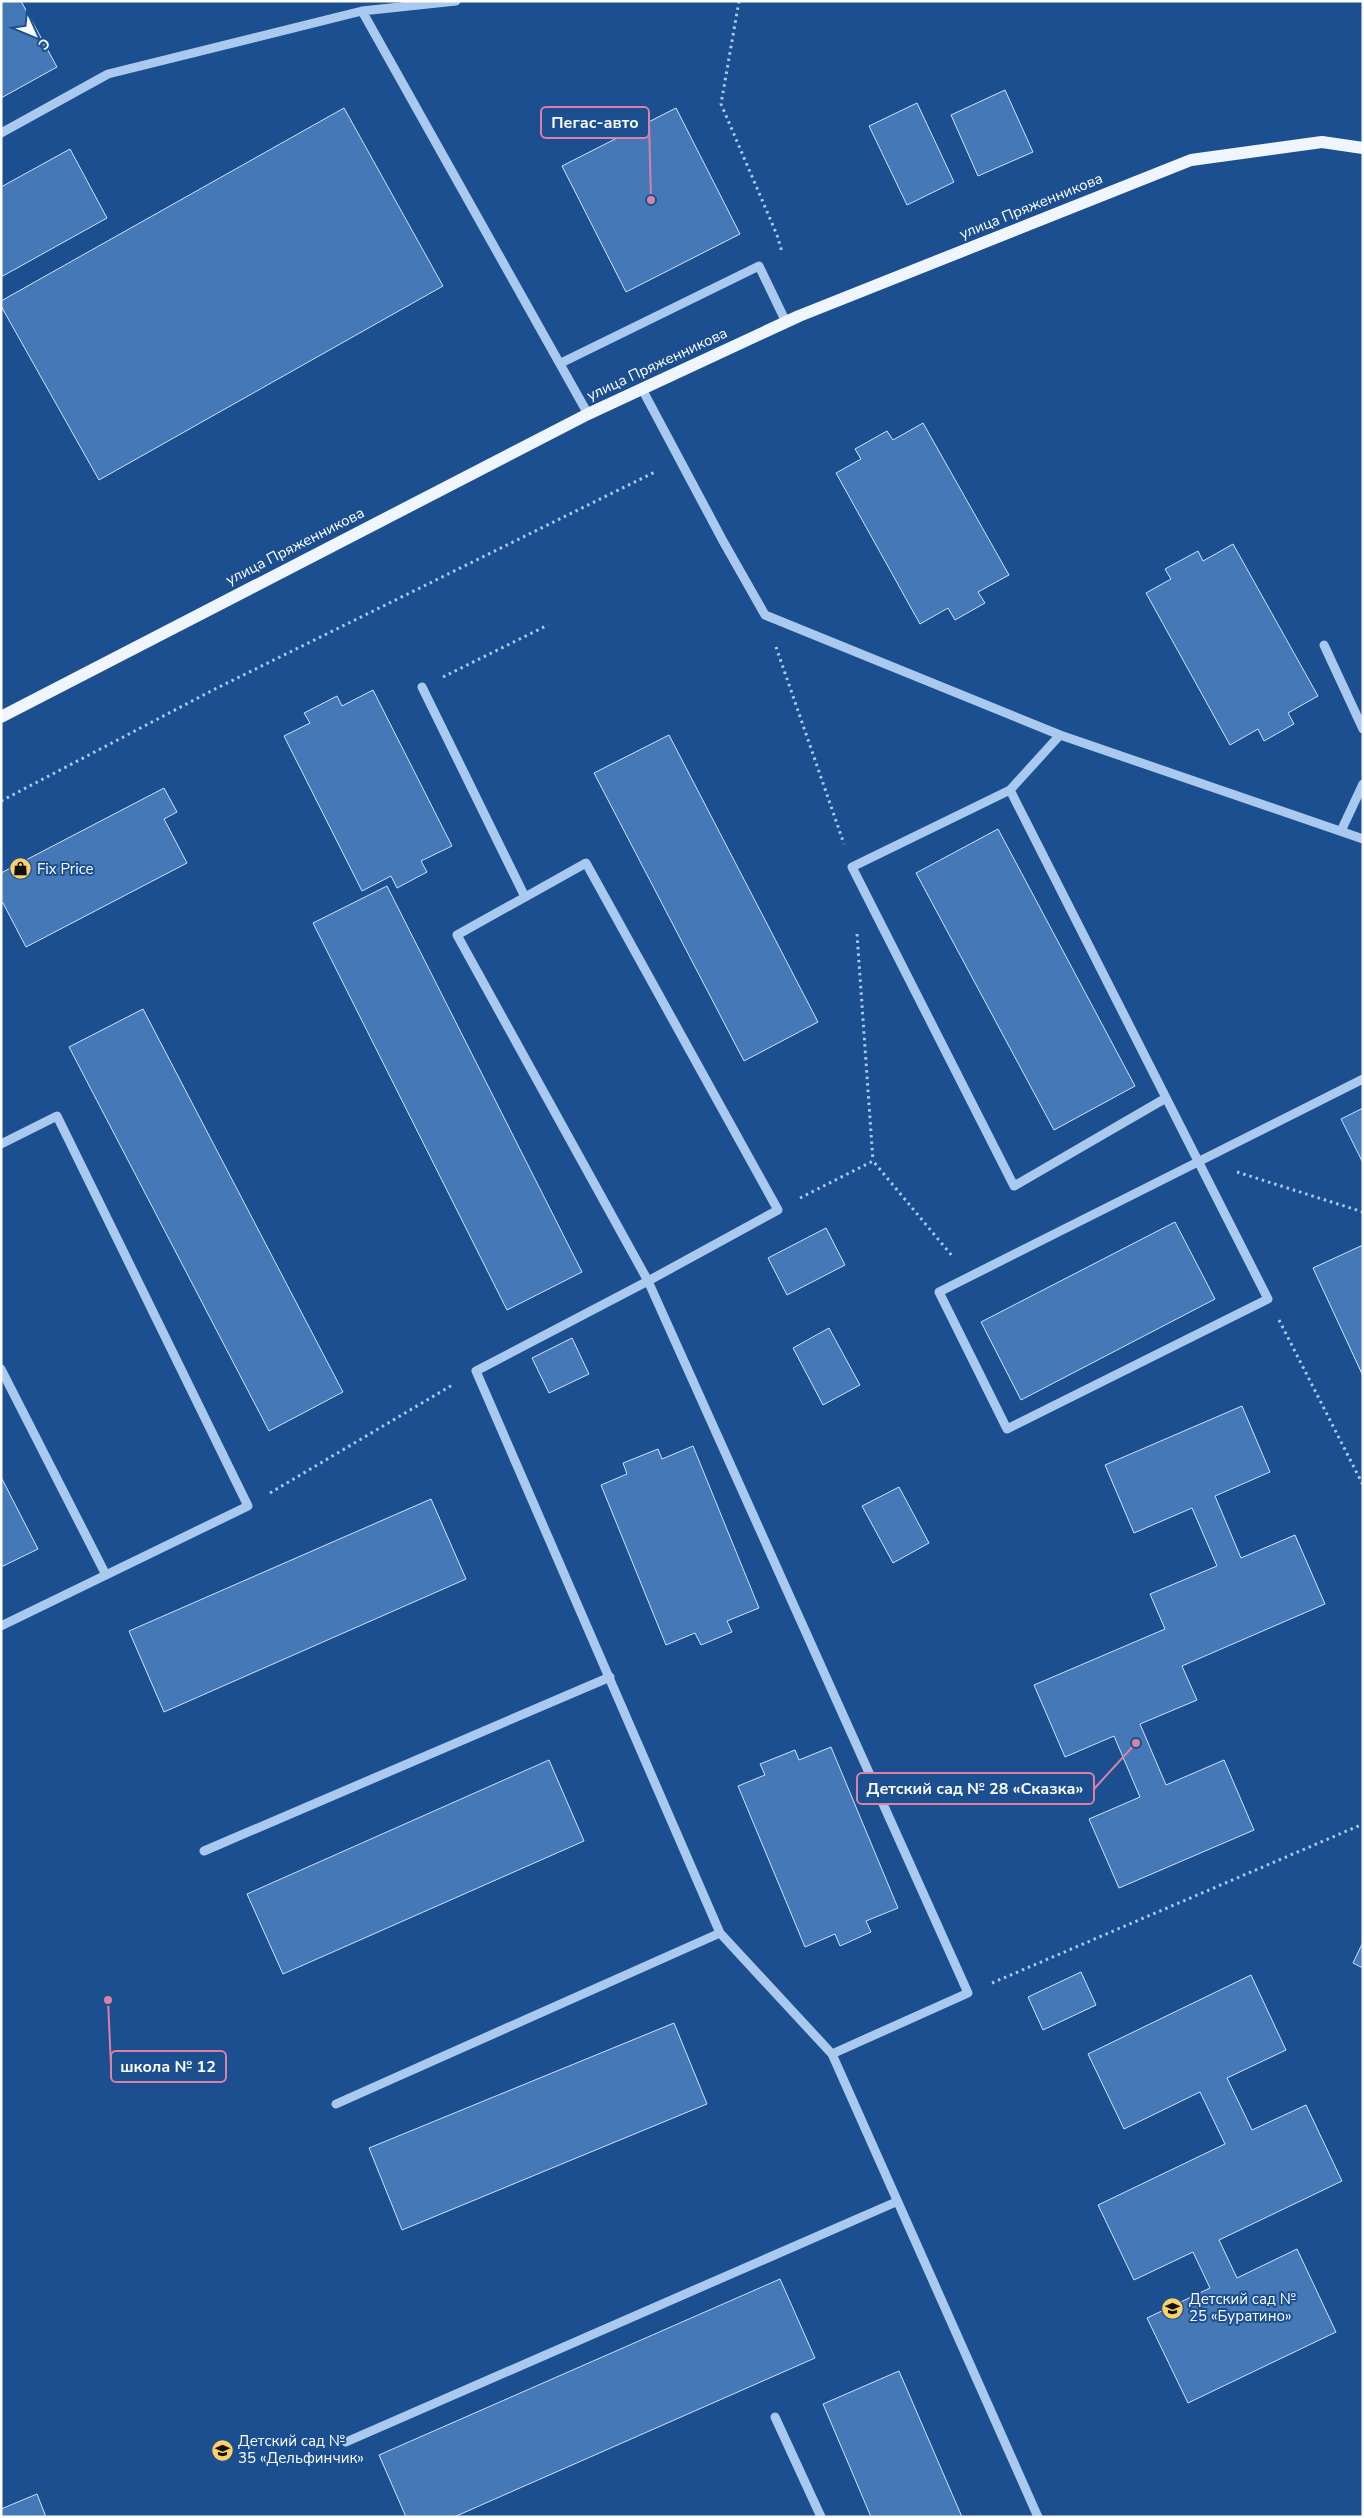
<svg xmlns="http://www.w3.org/2000/svg" width="1364" height="2518" font-family="'Nunito Sans',sans-serif">
  <rect width="100%" height="100%" fill="#1b4f8f"/>
  <path fill="#4478b7" stroke="#cfe3fa" d="M 1,1 L 21,1 L 57,67 L 1,98 Z
    M 1005,90 L 1033,152 L 978,176 L 951,115 Z
    M 917,103 L 954,182 L 907,205 L 869,126 Z
    M 344,108 L 443,286 L 99,480 L 1,306 L 1,301 Z
    M 676,108 L 740,234 L 626,292 L 562,166 Z
    M 70,149 L 107,218 L 1,277 L 1,187 Z
    M 923,423 L 1009,575 L 978,592 L 985,603 L 955,620 L 948,608 L 920,624 L 836,473 L 861,459 L 855,449 L 887,431 L 893,440 Z
    M 1233,544 L 1318,696 L 1288,713 L 1294,724 L 1264,741 L 1258,729 L 1230,745 L 1146,593 L 1171,579 L 1165,569 L 1198,551 L 1203,561 Z
    M 373,690 L 452,846 L 421,861 L 427,872 L 397,888 L 391,876 L 362,891 L 284,736 L 310,723 L 304,713 L 337,696 L 342,706 Z
    M 669,735 L 818,1022 L 744,1061 L 594,773 Z
    M 164,788 L 177,812 L 164,819 L 187,863 L 26,947 L 3,903 L 1,904 L 1,873 Z
    M 998,829 L 1135,1086 L 1054,1130 L 916,873 Z
    M 387,886 L 582,1272 L 507,1310 L 313,923 Z
    M 143,1009 L 343,1392 L 269,1431 L 69,1047 Z
    M 1363,1108 L 1363,1163 L 1341,1119 Z
    M 1175,1222 L 1215,1299 L 1021,1400 L 981,1322 Z
    M 826,1228 L 845,1265 L 787,1295 L 768,1258 Z
    M 1363,1245 L 1363,1376 L 1313,1268 Z
    M 829,1328 L 860,1385 L 823,1405 L 793,1348 Z
    M 572,1338 L 589,1374 L 549,1393 L 532,1358 Z
    M 1242,1406 L 1270,1472 L 1215,1496 L 1241,1558 L 1295,1535 L 1325,1604 L 1182,1666 L 1197,1700 L 1140,1724 L 1166,1785 L 1224,1760 L 1254,1830 L 1119,1888 L 1089,1819 L 1140,1797 L 1114,1736 L 1065,1757 L 1034,1685 L 1165,1629 L 1150,1594 L 1217,1566 L 1192,1508 L 1134,1533 L 1105,1465 Z
    M 693,1446 L 759,1608 L 727,1621 L 732,1632 L 701,1645 L 695,1633 L 666,1645 L 601,1485 L 627,1474 L 623,1463 L 658,1449 L 662,1459 Z
    M 1,1477 L 38,1549 L 1,1567 Z
    M 899,1487 L 929,1543 L 893,1563 L 862,1506 Z
    M 431,1499 L 466,1579 L 164,1712 L 129,1631 Z
    M 831,1747 L 898,1908 L 866,1921 L 871,1932 L 840,1946 L 835,1934 L 805,1947 L 738,1786 L 765,1775 L 760,1764 L 795,1750 L 799,1760 Z
    M 549,1760 L 584,1841 L 283,1974 L 247,1894 Z
    M 1363,1942 L 1363,1968 L 1353,1963 Z
    M 1081,1972 L 1096,2005 L 1043,2030 L 1028,1997 Z
    M 1251,1975 L 1286,2050 L 1227,2078 L 1252,2130 L 1306,2105 L 1342,2181 L 1219,2240 L 1237,2278 L 1297,2249 L 1336,2332 L 1188,2403 L 1147,2318 L 1210,2288 L 1193,2252 L 1134,2280 L 1098,2205 L 1225,2144 L 1200,2092 L 1124,2129 L 1088,2054 Z
    M 674,2023 L 707,2104 L 402,2230 L 369,2148 Z
    M 780,2279 L 815,2358 L 454,2517 L 406,2517 L 379,2455 Z
    M 899,2371 L 962,2517 L 871,2517 L 852,2472 L 823,2404 Z
    M 37,2494 L 46,2517 L 1,2517 L 1,2509 Z"/>
  <g fill="none" stroke-linecap="round" stroke-linejoin="round">
    <path stroke="#a9c9ee" stroke-width="3" stroke-dasharray="2.5 4" stroke-linecap="butt" d="M 739,1 L 721,104 L 777,235 L 782,252
      M 776,647 L 844,844
      M 443,677 L 548,625
      M 1,801 L 215,689 L 657,471
      M 857,934 L 873,1161
      M 1237,1172 L 1363,1212
      M 800,1198 L 873,1161 L 953,1257
      M 1279,1320 L 1363,1485
      M 270,1493 L 454,1384
      M 992,1983 L 1363,1824"/>
    <path stroke="#a9c9ee" stroke-width="9" d="M 362,11 L 456,1
      M 1,133 L 108,74 L 362,11 L 588,414
      M 561,363 L 759,266 L 786,322
      M 642,389 L 723,541 L 765,615 L 1060,735 L 1363,839
      M 1324,645 L 1363,729
      M 422,687 L 525,897
      M 1060,735 L 1010,790 L 1268,1299 L 1007,1429 L 939,1292 L 1363,1079
      M 1010,790 L 852,867 L 1014,1186 L 1166,1098
      M 1341,831 L 1363,784
      M 586,863 L 778,1210 L 648,1281 L 457,935 Z
      M 1,1144 L 57,1116 L 248,1506 L 1,1626
      M 1,1369 L 106,1575
      M 204,1851 L 610,1677
      M 832,2054 L 968,1993 L 648,1281 L 476,1371 L 720,1933 L 832,2054 L 1038,2517
      M 336,2104 L 720,1933
      M 775,2417 L 821,2517
      M 346,2442 L 896,2202"/>
    <path stroke="#f0f6ff" stroke-width="12" d="M 1,717 L 588,414 L 799,316 L 1191,160 L 1322,142 L 1363,148"/>
  </g>
  <defs>
    <symbol id="shop-disc" viewBox="-11 -11 22 22"><circle r="9.5" fill="#ffd166" stroke="#1b4f8f"/><path d="M-5-2.5h2.3a2.7 3.5 0 0 1 5.4 0H5L5.5 6h-11ZM-1.5-2.5h3a1.5 2.3 0 0 0-3 0Z" fill="#111"/></symbol>
    <symbol id="school-disc" viewBox="-11 -11 22 22"><circle r="9.5" fill="#ffd166" stroke="#1b4f8f"/><path d="M0-5L7-2L0 1L-7-2ZM-4 1L0 2.5L4 1V4Q0 6-4 4Z" fill="#111"/></symbol>
  </defs>
  <g fill-rule="evenodd">
    <use href="#shop-disc" x="8" y="856" width="25" height="25"/>
    <use href="#school-disc" x="1160" y="2296" width="25" height="25"/>
    <use href="#school-disc" x="210" y="2438" width="25" height="25"/>
  </g>
  <g text-anchor="middle" dominant-baseline="central" stroke-width="4" stroke-linejoin="round" paint-order="stroke">
    <g font-size="15" fill="#fff" stroke="#1b4f8f">
      <text transform="translate(1031 206) rotate(-22)">улица Пряженникова</text>
      <text transform="translate(657 364) rotate(-25)">улица Пряженникова</text>
      <text transform="translate(295 546) rotate(-27)">улица Пряженникова</text>
    </g>
    <g font-size="15" fill="#fff" stroke="#1b4f8f" text-anchor="start">
      <text x="37" y="869">Fix Price</text>
      <text x="1189" y="2299">Детский сад №<tspan x="1189" dy="17">25 «Буратино»</tspan></text>
      <text x="238" y="2441">Детский сад №<tspan x="238" dy="17">35 «Дельфинчик»</tspan></text>
    </g>
  </g>
  <path fill="none" stroke="#dd80a5" stroke-width="2" d="M651 200L649 123M1136 1743L1094 1789M108 2000L111 2066"/>
  <g fill="#dd80a5" stroke="#1b4f8f" stroke-width="2">
    <circle cx="651" cy="200" r="5"/>
    <circle cx="1136" cy="1743" r="5"/>
    <circle cx="108" cy="2000" r="5"/>
  </g>
  <g fill="#1b4f8f" stroke="#dd80a5" stroke-width="2">
    <rect x="541" y="107" width="108" height="31" rx="5"/>
    <rect x="857" y="1773" width="237" height="31" rx="5"/>
    <rect x="111" y="2051" width="115" height="31" rx="5"/>
  </g>
  <g font-size="16" text-anchor="middle" font-weight="bold" fill="#fff">
    <text x="595" y="128">Пегас-авто</text>
    <text x="975" y="1794">Детский сад № 28 «Сказка»</text>
    <text x="168" y="2072">школа № 12</text>
  </g>
  <rect width="1364" height="2518" fill="none" stroke="#ffffff" stroke-width="5"/>
  <g transform="translate(35 35) rotate(134)" stroke="#1b4f8f" stroke-width="4" paint-order="stroke">
  <path d="M0-4L9 19L0 12L-9 19Z" fill="#ffffff"/>
  <text y="-8" font-size="14" font-weight="bold" text-anchor="middle" fill="#ffffff">С</text>
  </g>
</svg>
